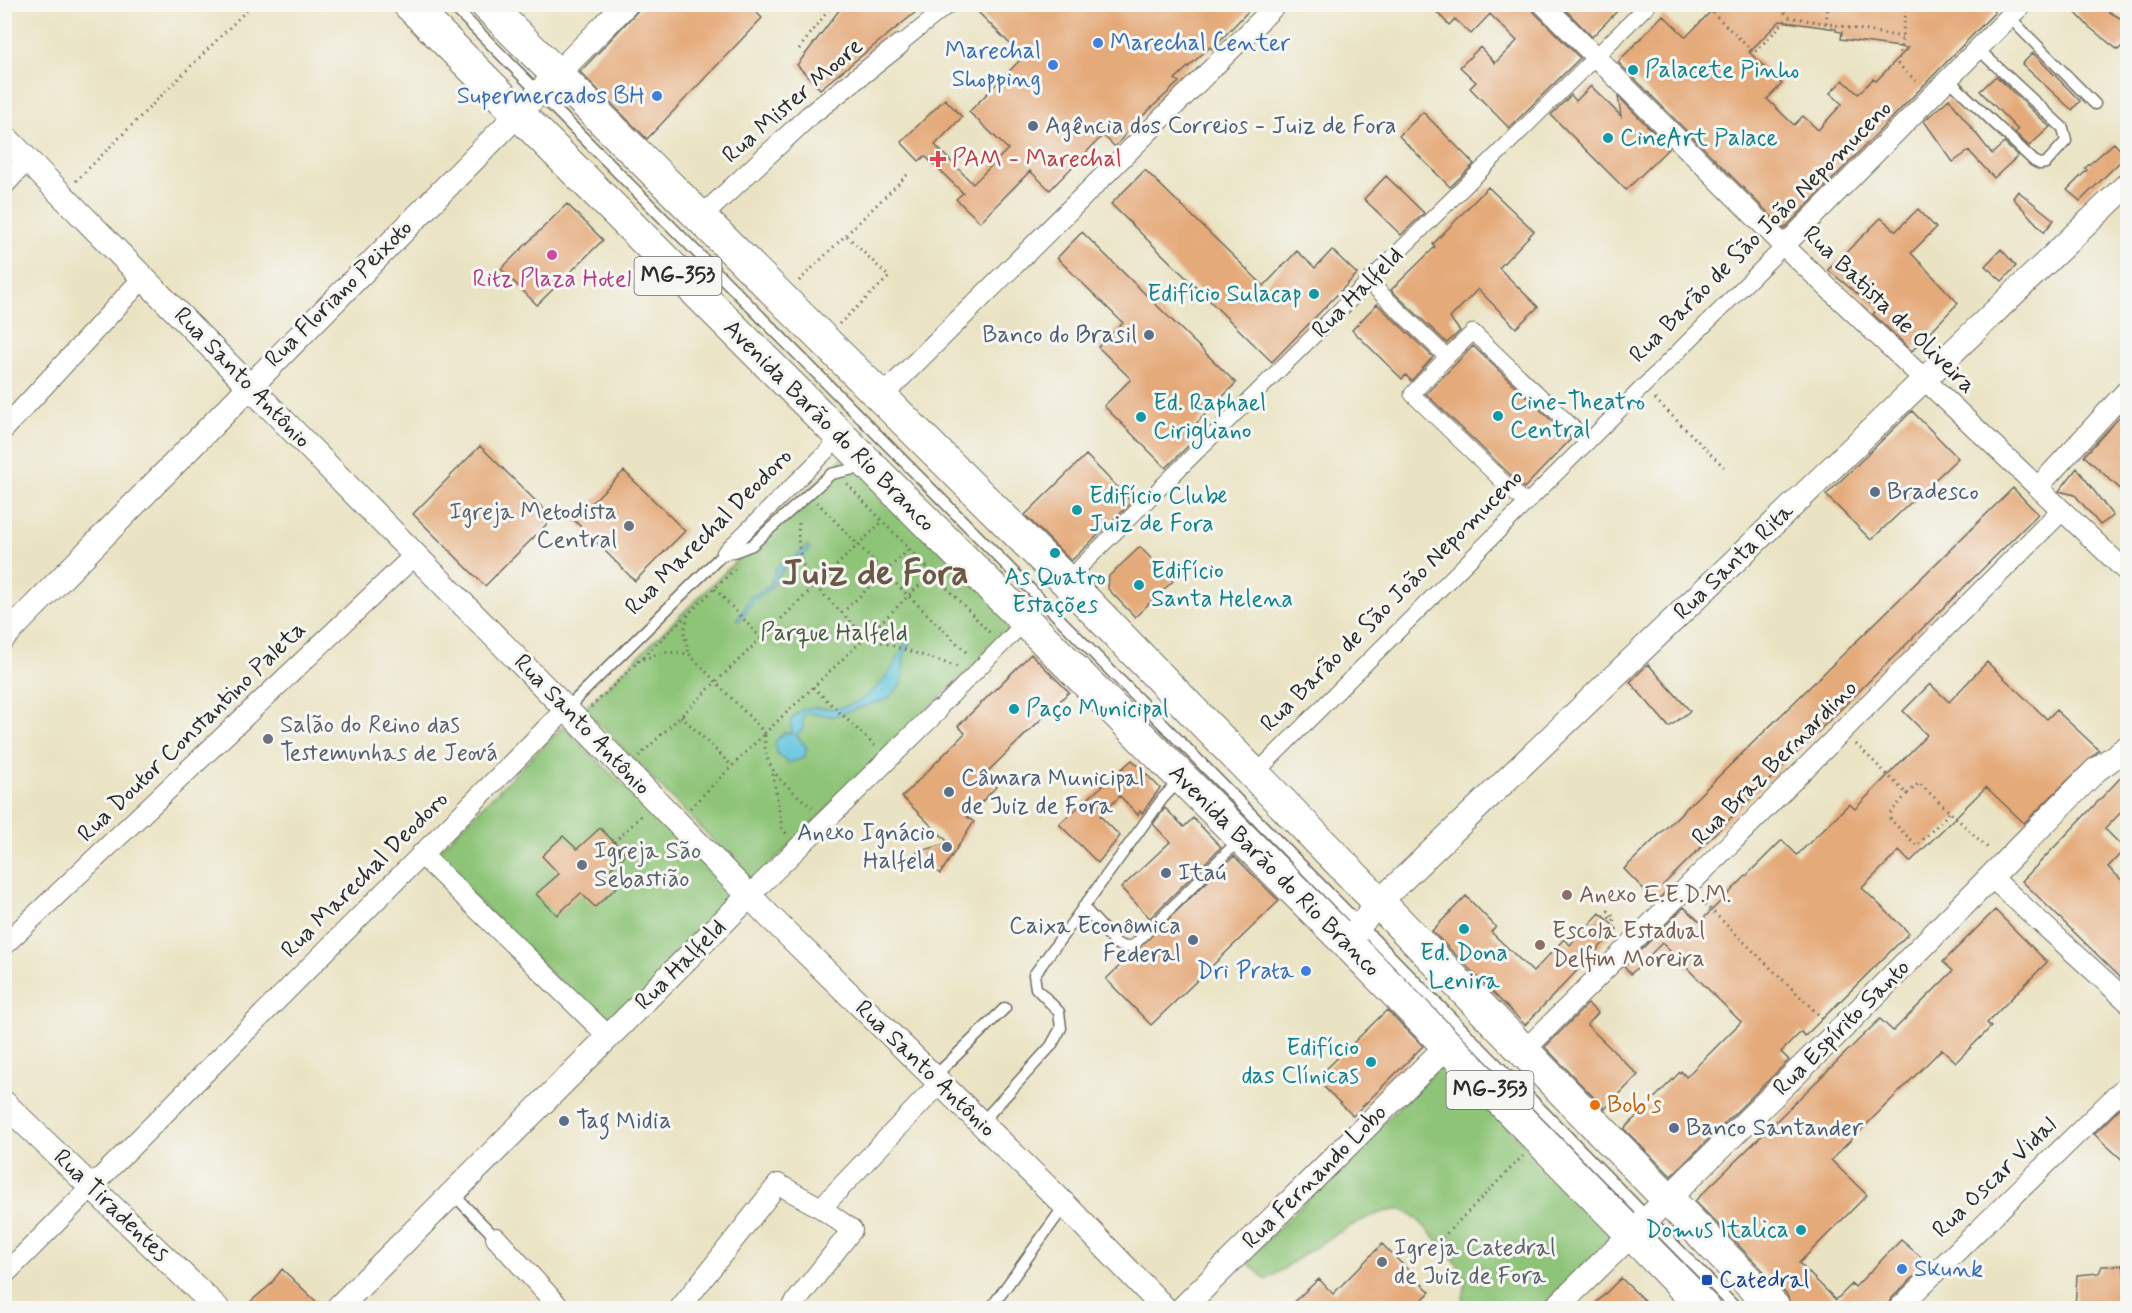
<svg xmlns="http://www.w3.org/2000/svg" width="2132" height="1313" font-family="Mynerve,sans-serif">
  <rect width="100%" height="100%" fill="#f6f6f2"/>
  <filter id="ink" filterUnits="userSpaceOnUse"><feTurbulence type="fractalNoise" baseFrequency=".0167" numOctaves="2"/><feDisplacementMap in="SourceGraphic" scale="12" xChannelSelector="R" yChannelSelector="G"/><feConvolveMatrix kernelMatrix="1 2 1 2 8 2 1 2 1" color-interpolation-filters="sRGB"/></filter>
  <filter id="wash" filterUnits="userSpaceOnUse"><feTurbulence type="fractalNoise" baseFrequency=".008" numOctaves="4" result="noise"/><feDisplacementMap in="SourceGraphic" scale="24" xChannelSelector="R" yChannelSelector="G"/><feGaussianBlur stdDeviation="1.35" result="paint"/><feColorMatrix in="noise" values="0 0 0 0 0 0 0 0 0 0 0 0 0 0 0 0 0 1.4 0 .05"/><feComposite in="paint" operator="in"/></filter>
  <g filter="url(#wash)">
    <rect width="100%" height="100%" fill="#eae3c3"/>
    <path fill="#8dc477" stroke="#5c7851" stroke-width="1.5" d="M 847,453 L 1017,623 L 753,881 L 584,709 Z
      M 563,726 L 739,900 L 609,1031 L 433,856 Z
      M 1444,1062 L 1613,1235 L 1541,1308 L 1458,1308 C 1471,1285 1465,1270 1447,1252 C 1438,1242 1419,1218 1408,1212 C 1377,1198 1294,1263 1266,1280 L 1246,1261 Z"/>
    <path fill="#5fc4dd" stroke="#457884" stroke-width="1.5" d="M 807,546 L 810,549 L 800,559 L 783,568 L 771,588 L 754,600 L 739,621 L 737,619 L 751,597 L 769,586 L 778,565 L 797,556 Z
      M 908,638 L 911,639 L 904,657 L 902,683 L 888,699 L 833,716 L 807,713 L 803,717 L 803,729 L 796,735 L 807,748 L 804,758 L 789,763 L 777,753 L 775,741 L 784,733 L 792,733 L 790,722 C 804,698 823,713 844,707 C 879,696 894,668 908,638 Z"/>
    <g id="blocks">
      <path fill="#e5aa7a" fill-rule="evenodd" d="M 644,4 L 748,4 L 762,18 L 647,139 L 580,72 Z
        M 844,4 L 926,4 L 820,89 L 797,65 Z
        M 970,4 L 1255,4 L 1212,49 L 1210,47 L 1175,79 L 1179,82 L 1134,124 L 1115,147 L 1103,135 L 1050,190 L 1030,171 L 980,222 L 956,199 L 963,193 L 925,156 L 919,161 L 901,142 L 945,99 L 962,117 L 935,145 L 973,184 L 1008,149 L 969,112 L 1023,57 Z
        M 1429,4 L 1531,4 L 1534,12 L 1580,58 L 1509,128 L 1470,88 L 1476,82 L 1460,67 L 1480,47 L 1495,63 L 1517,41 L 1490,14 L 1471,34 L 1455,19 L 1449,25 Z
        M 1560,4 L 1624,4 L 1592,37 Z
        M 1718,4 L 1984,4 L 1995,12 L 1784,229 L 1618,62 L 1663,15 L 1686,37 ZM 1780,21 L 1836,29 L 1836,31 L 1842,32 L 1841,39 L 1908,48 L 1876,81 L 1873,79 L 1858,94 L 1843,80 L 1830,93 L 1842,104 L 1818,130 L 1803,116 L 1794,125 L 1767,99 L 1782,84 L 1749,52 Z
        M 2084,4 L 2096,4 L 2127,22 L 2127,41 L 2118,50 L 2089,27 L 2075,12 Z
        M 2033,53 L 2080,101 L 2072,110 L 2022,64 Z
        M 1996,76 L 2050,127 L 2029,146 L 2015,133 L 2018,130 L 1980,91 Z
        M 1591,86 L 1621,116 L 1618,96 L 1669,148 L 1626,190 L 1551,115 L 1571,95 L 1576,101 Z
        M 1949,99 L 1992,154 L 2004,143 L 2018,156 L 1994,178 L 1969,151 L 1953,162 L 1924,121 Z
        M 1423,112 L 1474,164 L 1450,187 L 1399,136 Z
        M 2114,143 L 2126,156 L 2080,201 L 2067,190 L 2087,170 L 2085,168 Z
        M 1145,170 L 1264,286 L 1297,251 L 1315,268 L 1332,250 L 1357,274 L 1272,362 L 1111,204 Z
        M 1386,176 L 1424,213 L 1401,235 L 1364,199 Z
        M 1488,187 L 1534,231 L 1499,268 L 1538,307 L 1516,328 L 1478,289 L 1450,318 L 1460,331 L 1447,343 L 1391,290 L 1435,247 L 1433,244 Z
        M 2018,191 L 2054,220 L 2044,232 L 2013,198 Z
        M 567,204 L 603,240 L 537,305 L 501,269 Z
        M 1918,209 L 1936,228 L 1911,253 L 1958,303 L 1912,351 L 1873,314 L 1877,310 L 1828,270 L 1881,218 L 1896,231 Z
        M 1082,232 L 1236,383 L 1185,435 L 1192,442 L 1166,468 L 1104,406 L 1131,379 L 1098,347 L 1123,323 L 1057,258 Z
        M 2001,249 L 2016,266 L 2002,281 L 1985,266 Z
        M 1377,304 L 1433,357 L 1411,381 L 1406,375 L 1402,379 L 1352,330 Z
        M 1473,346 L 1571,439 L 1524,488 L 1426,394 Z
        M 2127,409 L 2127,495 L 2084,456 Z
        M 1912,411 L 1958,458 L 1871,540 L 1826,495 Z
        M 480,446 L 553,518 L 485,586 L 413,514 Z
        M 1086,455 L 1132,502 L 1071,561 L 1025,515 Z
        M 2077,468 L 2113,516 L 2100,525 L 2075,495 L 2059,491 Z
        M 624,471 L 685,531 L 635,581 L 574,520 Z
        M 2013,488 L 2038,514 L 1663,885 L 1667,890 L 1656,902 L 1624,869 Z
        M 1140,547 L 1173,581 L 1135,617 L 1108,589 L 1109,576 Z
        M 1031,654 L 1069,692 L 984,775 L 996,787 L 967,817 L 974,822 L 940,874 L 917,852 L 949,843 L 902,797 L 965,733 L 958,726 Z
        M 1987,662 L 2047,719 L 2056,710 L 2099,750 L 2024,823 L 1986,787 L 1910,862 L 1899,851 L 1862,888 L 1909,933 L 1805,1036 L 1801,1032 L 1781,1052 L 1789,1060 L 1671,1176 L 1624,1129 L 1681,1071 L 1686,1077 L 1741,1022 L 1662,943 L 1631,974 L 1624,967 L 1684,907 L 1700,922 L 1782,840 L 1797,855 L 1849,804 L 1855,809 L 1927,735 L 1903,711 L 1930,684 L 1949,702 Z
        M 1648,664 L 1690,711 L 1669,727 L 1630,682 Z
        M 1132,760 L 1160,788 L 1142,813 L 1140,811 L 1138,815 L 1120,796 L 1100,816 L 1120,836 L 1098,863 L 1059,824 Z
        M 2127,771 L 2127,806 L 2105,829 L 2125,849 L 2108,867 L 2127,885 L 2127,984 L 2022,881 Z
        M 1165,808 L 1184,827 L 1193,818 L 1221,847 L 1150,918 L 1121,888 L 1170,842 L 1153,824 Z
        M 600,828 L 626,854 L 604,875 L 617,887 L 595,907 L 581,893 L 557,915 L 536,894 L 559,874 L 542,856 L 563,836 L 577,849 Z
        M 1234,856 L 1279,901 L 1151,1025 L 1106,979 Z
        M 1466,896 L 1496,927 L 1491,932 L 1533,972 L 1564,939 L 1570,945 L 1600,913 L 1617,929 L 1525,1025 L 1432,931 Z
        M 1995,910 L 2047,962 L 1987,1023 L 1991,1027 L 1956,1062 L 1942,1049 L 1831,1160 L 1867,1195 L 1799,1263 L 1836,1300 L 1852,1284 L 1855,1287 L 1901,1240 L 1928,1263 L 1891,1299 L 1887,1308 L 1791,1308 L 1787,1295 L 1695,1201 L 1880,1019 L 1893,1031 L 1953,971 L 1943,962 Z
        M 1588,1004 L 1598,1013 L 1587,1025 L 1638,1075 L 1605,1109 L 1545,1047 Z
        M 1387,1010 L 1423,1046 L 1353,1116 L 1316,1079 Z
        M 2127,1101 L 2127,1164 L 2094,1134 Z
        M 1382,1244 L 1430,1292 L 1414,1308 L 1287,1308 L 1319,1279 L 1333,1294 Z
        M 2123,1265 L 2125,1275 L 2127,1274 L 2127,1308 L 2075,1308 L 2077,1275 L 2099,1273 L 2102,1266 Z
        M 282,1269 L 323,1308 L 243,1308 L 270,1285 Z
        M 1621,1278 L 1652,1308 L 1591,1308 Z"/>
    </g>
  </g>
  <g filter="url(#ink)">
    <use href="#blocks" fill-opacity="0" stroke="#6e6b60" stroke-width="1.5"/>
    <g fill="none" stroke-linecap="round" stroke-linejoin="round">
      <defs>
        <path id="service" d="M 451,4 L 1048,607 L 1736,1308
          M 2009,17 L 2095,104
          M 1948,79 L 2034,161 L 2040,164 L 2046,163 L 2066,141 L 2063,128 L 1978,49
          M 566,709 L 724,553 L 734,552 L 752,545 L 831,474 L 858,468 L 863,473
          M 1083,907 L 1117,944 L 1125,947 L 1134,945 L 1240,839
          M 934,1077 L 1005,1008
          M 981,1123 L 1051,1046 L 1061,1028 L 1059,1012 L 1036,988 L 1034,975 L 1163,798 L 1180,780
          M 452,1193 L 496,1238
          M 991,1308 L 1065,1205"/>
        <path id="pedestrian" d="M 899,45 L 950,4
          M 1369,282 L 1447,357 L 1412,394 L 1526,504
          M 1447,357 L 1473,332 L 1588,442
          M 724,553 L 840,438
          M 1066,581 L 1649,4
          M 937,711 L 1025,622
          M 1255,774 L 1784,246"/>
        <path id="minor" d="M 1543,4 L 1784,246 L 2128,573
          M 4,185 L 27,160
          M 700,218 L 809,116 L 899,45
          M 1784,246 L 2022,4
          M 881,397 L 1277,4
          M 4,429 L 143,278
          M 2038,487 L 2128,389
          M 421,854 L 609,1037
          M 1991,877 L 2128,1002
          M 749,896 L 937,711
          M 4,945 L 415,555
          M 1524,1051 L 2062,510
          M 496,1238 L 560,1308
          M 4,1275 L 566,709
          M 680,1308 L 778,1184 L 821,1208
          M 791,1308 L 852,1230 L 821,1208 L 940,1083
          M 1899,1308 L 2128,1084"/>
        <path id="tertiary" d="M 4,136 L 770,917 L 1065,1205 L 1164,1308
          M 4,637 L 626,4
          M 1350,946 L 1360,925 L 1379,902 L 2128,184
          M 4,1103 L 217,1308
          M 338,1308 L 749,896
          M 1183,1308 L 1447,1046
          M 1556,1308 L 1837,1033 L 2096,770 L 2128,747"/>
        <path id="primary" d="M 409,4 L 1350,946 L 1704,1308
          M 486,4 L 1066,581 L 1774,1308"/>
      </defs>
      <use href="#service" stroke="#6e6b60" stroke-width="13"/>
      <use href="#pedestrian" stroke="#6e6b60" stroke-width="17"/>
      <use href="#minor" stroke="#6e6b60" stroke-width="22"/>
      <use href="#tertiary" stroke="#6e6b60" stroke-width="26"/>
      <use href="#primary" stroke="#6e6b60" stroke-width="34"/>
      <path stroke="#6e6b60" stroke-width="3" stroke-dasharray="1.5 4.5" stroke-linecap="butt" d="M 1704,4 L 1754,53 L 1789,17
        M 1776,4 L 1789,17
        M 1907,4 L 1898,64 L 1918,83
        M 1789,17 L 1902,37
        M 1826,23 L 1828,4
        M 799,49 L 833,4
        M 76,181 L 253,4
        M 799,281 L 909,173
        M 839,324 L 889,277 L 847,236
        M 1655,399 L 1724,467
        M 847,484 L 992,635
        M 817,502 L 884,572 L 969,655
        M 799,523 C 796,543 801,570 815,586 L 882,522
        M 932,573 L 866,637 L 958,667
        M 715,589 L 761,638
        M 842,613 L 908,550
        M 688,615 L 684,632 L 689,654
        M 637,661 L 665,652 L 689,654 L 765,733 L 866,637 L 815,586 C 756,643 698,700 639,756
        M 813,687 L 875,746
        M 591,707 L 737,567
        M 681,716 L 731,765
        M 765,735 C 762,772 787,785 812,808
        M 1856,744 L 1907,794 L 1919,783 L 1990,850
        M 773,774 L 782,828 L 787,834
        M 1907,794 L 1891,812 L 1890,819 L 1917,846 L 1950,812
        M 690,808 L 765,733
        M 614,842 L 643,814
        M 1701,900 L 1823,1019
        M 1604,916 L 1608,911 L 1615,918 L 1613,921 L 1607,915
        M 1438,1242 L 1523,1156"/>
      <use href="#service" stroke="#fff" stroke-width="10"/>
      <use href="#pedestrian" stroke="#fff" stroke-width="15"/>
      <use href="#minor" stroke="#fff" stroke-width="20"/>
      <use href="#tertiary" stroke="#fff" stroke-width="24"/>
      <use href="#primary" stroke="#fff" stroke-width="32"/>
    </g>
  </g>
  <g fill="#3f7fe0" stroke="#f6f6f2" stroke-width="2">
    <circle cx="1098" cy="43" r="6"/>
    <circle cx="1053" cy="65" r="6"/>
    <circle cx="657" cy="96" r="6"/>
    <circle cx="1306" cy="971" r="6"/>
    <circle cx="1902" cy="1269" r="6"/>
  </g>
  <g fill="#0f9aa8" stroke="#f6f6f2" stroke-width="2">
    <circle cx="1633" cy="70" r="6"/>
    <circle cx="1608" cy="138" r="6"/>
    <circle cx="1314" cy="294" r="6"/>
    <circle cx="1498" cy="416" r="6"/>
    <circle cx="1141" cy="417" r="6"/>
    <circle cx="1077" cy="510" r="6"/>
    <circle cx="1055" cy="553" r="6"/>
    <circle cx="1139" cy="585" r="6"/>
    <circle cx="1014" cy="709" r="6"/>
    <circle cx="1464" cy="929" r="6"/>
    <circle cx="1371" cy="1062" r="6"/>
    <circle cx="1801" cy="1230" r="6"/>
  </g>
  <g fill="#5c6f8a" stroke="#f6f6f2" stroke-width="2">
    <circle cx="1033" cy="126" r="6"/>
    <circle cx="1149" cy="335" r="6"/>
    <circle cx="1875" cy="492" r="6"/>
    <circle cx="949" cy="792" r="6"/>
    <circle cx="947" cy="847" r="6"/>
    <circle cx="1166" cy="873" r="6"/>
    <circle cx="1193" cy="940" r="6"/>
    <circle cx="564" cy="1121" r="6"/>
    <circle cx="1674" cy="1128" r="6"/>
  </g>
  <path fill="#e0444e" stroke="#f6f6f2" stroke-width="2" d="M935 150h6v6h6v6h-6v6h-6v-6h-6v-6h6z"/>
  <circle fill="#d1479c" stroke="#f6f6f2" stroke-width="2" cx="552" cy="255" r="6"/>
  <g fill="#6b7280" stroke="#f6f6f2" stroke-width="2">
    <circle cx="629" cy="526" r="6"/>
    <circle cx="268" cy="739" r="6"/>
    <circle cx="582" cy="865" r="6"/>
    <circle cx="1382" cy="1262" r="6"/>
  </g>
  <g fill="#8d6e63" stroke="#f6f6f2" stroke-width="2">
    <circle cx="1567" cy="895" r="6"/>
    <circle cx="1540" cy="945" r="6"/>
  </g>
  <circle fill="#e8710a" stroke="#f6f6f2" stroke-width="2" cx="1595" cy="1105" r="6"/>
  <rect fill="#1a4fb4" stroke="#f6f6f2" stroke-width="2" x="1701" y="1274" width="12" height="12" rx="3"/>
  <g text-anchor="middle" dominant-baseline="central" stroke-width="6" stroke-linejoin="round" paint-order="stroke">
    <g fill="#f6f6f2" stroke="#686867" stroke-width="1.5">
      <rect x="634.5" y="257" width="87" height="38" rx="4.5"/>
      <rect x="1446.5" y="1071" width="87" height="38" rx="4.5"/>
    </g>
    <g font-size="22" font-weight="bold" fill="#2b2b2b">
      <text x="678" y="276">MG-353</text>
      <text x="1490" y="1090">MG-353</text>
    </g>
    <g font-size="24" fill="#366cbe" stroke="#f6f6f2" text-anchor="end">
      <text x="1110" y="43" text-anchor="start">Marechal Center</text>
      <text x="1041" y="51">Marechal<tspan x="1041" dy="28">Shopping</tspan></text>
      <text x="645" y="96">Supermercados BH</text>
      <text x="1294" y="971">Dri Prata</text>
      <text x="1914" y="1269" text-anchor="start">Skunk</text>
    </g>
    <g font-size="24" fill="#0d838f" stroke="#f6f6f2" text-anchor="start">
      <text x="1645" y="70">Palacete Pinho</text>
      <text x="1620" y="138">CineArt Palace</text>
      <text x="1302" y="294" text-anchor="end">Edifício Sulacap</text>
      <text x="1510" y="402">Cine-Theatro<tspan x="1510" dy="28">Central</tspan></text>
      <text x="1153" y="403">Ed. Raphael<tspan x="1153" dy="28">Cirigliano</tspan></text>
      <text x="1089" y="496">Edifício Clube<tspan x="1089" dy="28">Juiz de Fora</tspan></text>
      <text x="1151" y="571">Edifício<tspan x="1151" dy="28">Santa Helena</tspan></text>
      <text x="1055" y="577" text-anchor="middle">As Quatro<tspan x="1055" dy="28">Estações</tspan></text>
      <text x="1026" y="709">Paço Municipal</text>
      <text x="1464" y="953" text-anchor="middle">Ed. Dona<tspan x="1464" dy="28">Lenira</tspan></text>
      <text x="1359" y="1048" text-anchor="end">Edifício<tspan x="1359" dy="28">das Clínicas</tspan></text>
      <text x="1789" y="1230" text-anchor="end">Domus Italica</text>
    </g>
    <g font-size="24" fill="#2b2b2b" stroke="#f6f6f2">
      <text transform="translate(793 101) rotate(-41)">Rua Mister Moore</text>
      <text transform="translate(1761 232) rotate(-45)">Rua Barão de São João Nepomuceno</text>
      <text transform="translate(1358 293) rotate(-45)">Rua Halfeld</text>
      <text transform="translate(339 294) rotate(-45)">Rua Floriano Peixoto</text>
      <text transform="translate(1889 310) rotate(44)">Rua Batista de Oliveira</text>
      <text transform="translate(242 378) rotate(46)">Rua Santo Antônio</text>
      <text transform="translate(829 426) rotate(45)">Avenida Barão do Rio Branco</text>
      <text transform="translate(709 532) rotate(-45)">Rua Marechal Deodoro</text>
      <text transform="translate(1734 562) rotate(-44)">Rua Santa Rita</text>
      <text transform="translate(1392 601) rotate(-45)">Rua Barão de São João Nepomuceno</text>
      <text transform="translate(582 725) rotate(46)">Rua Santo Antônio</text>
      <text transform="translate(192 732) rotate(-44)">Rua Doutor Constantino Paleta</text>
      <text transform="translate(1775 763) rotate(-45)">Rua Braz Bernardino</text>
      <text transform="translate(1274 871) rotate(45)">Avenida Barão do Rio Branco</text>
      <text transform="translate(365 875) rotate(-45)">Rua Marechal Deodoro</text>
      <text transform="translate(681 965) rotate(-45)">Rua Halfeld</text>
      <text transform="translate(1842 1028) rotate(-45)">Rua Espírito Santo</text>
      <text transform="translate(925 1069) rotate(44)">Rua Santo Antônio</text>
      <text transform="translate(1315 1177) rotate(-45)">Rua Fernando Lobo</text>
      <text transform="translate(1995 1178) rotate(-44)">Rua Oscar Vidal</text>
      <text transform="translate(111 1206) rotate(44)">Rua Tiradentes</text>
    </g>
    <g font-size="24" fill="#4e5e75" stroke="#f6f6f2" text-anchor="start">
      <text x="1045" y="126">Agência dos Correios - Juiz de Fora</text>
      <text x="1137" y="335" text-anchor="end">Banco do Brasil</text>
      <text x="1887" y="492">Bradesco</text>
      <text x="961" y="778">Câmara Municipal<tspan x="961" dy="28">de Juiz de Fora</tspan></text>
      <text x="935" y="833" text-anchor="end">Anexo Ignácio<tspan x="935" dy="28">Halfeld</tspan></text>
      <text x="1178" y="873">Itaú</text>
      <text x="1181" y="926" text-anchor="end">Caixa Econômica<tspan x="1181" dy="28">Federal</tspan></text>
      <text x="576" y="1121">Tag Midia</text>
      <text x="1686" y="1128">Banco Santander</text>
    </g>
    <g font-size="24" fill="#be3a42" stroke="#f6f6f2" text-anchor="start">
      <text x="952" y="159">PAM - Marechal</text>
    </g>
    <g font-size="24" fill="#b23c85" stroke="#f6f6f2">
      <text x="552" y="279">Ritz Plaza Hotel</text>
    </g>
    <g font-size="24" fill="#5b616d" stroke="#f6f6f2" text-anchor="start">
      <text x="617" y="512" text-anchor="end">Igreja Metodista<tspan x="617" dy="28">Central</tspan></text>
      <text x="280" y="725">Salão do Reino das<tspan x="280" dy="28">Testemunhas de Jeová</tspan></text>
      <text x="594" y="851">Igreja São<tspan x="594" dy="28">Sebastião</tspan></text>
      <text x="1394" y="1248">Igreja Catedral<tspan x="1394" dy="28">de Juiz de Fora</tspan></text>
    </g>
    <g font-size="24" fill="#485942" stroke="#f6f6f2">
      <text x="834" y="633">Parque Halfeld</text>
    </g>
    <g font-size="24" fill="#785e54" stroke="#f6f6f2" text-anchor="start">
      <text x="1579" y="895">Anexo E.E.D.M.</text>
      <text x="1552" y="931">Escola Estadual<tspan x="1552" dy="28">Delfim Moreira</tspan></text>
    </g>
    <g font-size="24" fill="#c56008" stroke="#f6f6f2" text-anchor="start">
      <text x="1607" y="1105">Bob's</text>
    </g>
    <g font-size="24" fill="#164399" stroke="#f6f6f2" text-anchor="start">
      <text x="1719" y="1280">Catedral</text>
    </g>
    <g font-size="36" font-weight="bold" fill="#6c5747" stroke="#f6f6f2">
      <text x="875" y="574">Juiz de Fora</text>
    </g>
  </g>
  <rect width="2132" height="1313" fill="none" stroke="#f6f6f2" stroke-width="24"/>
</svg>
